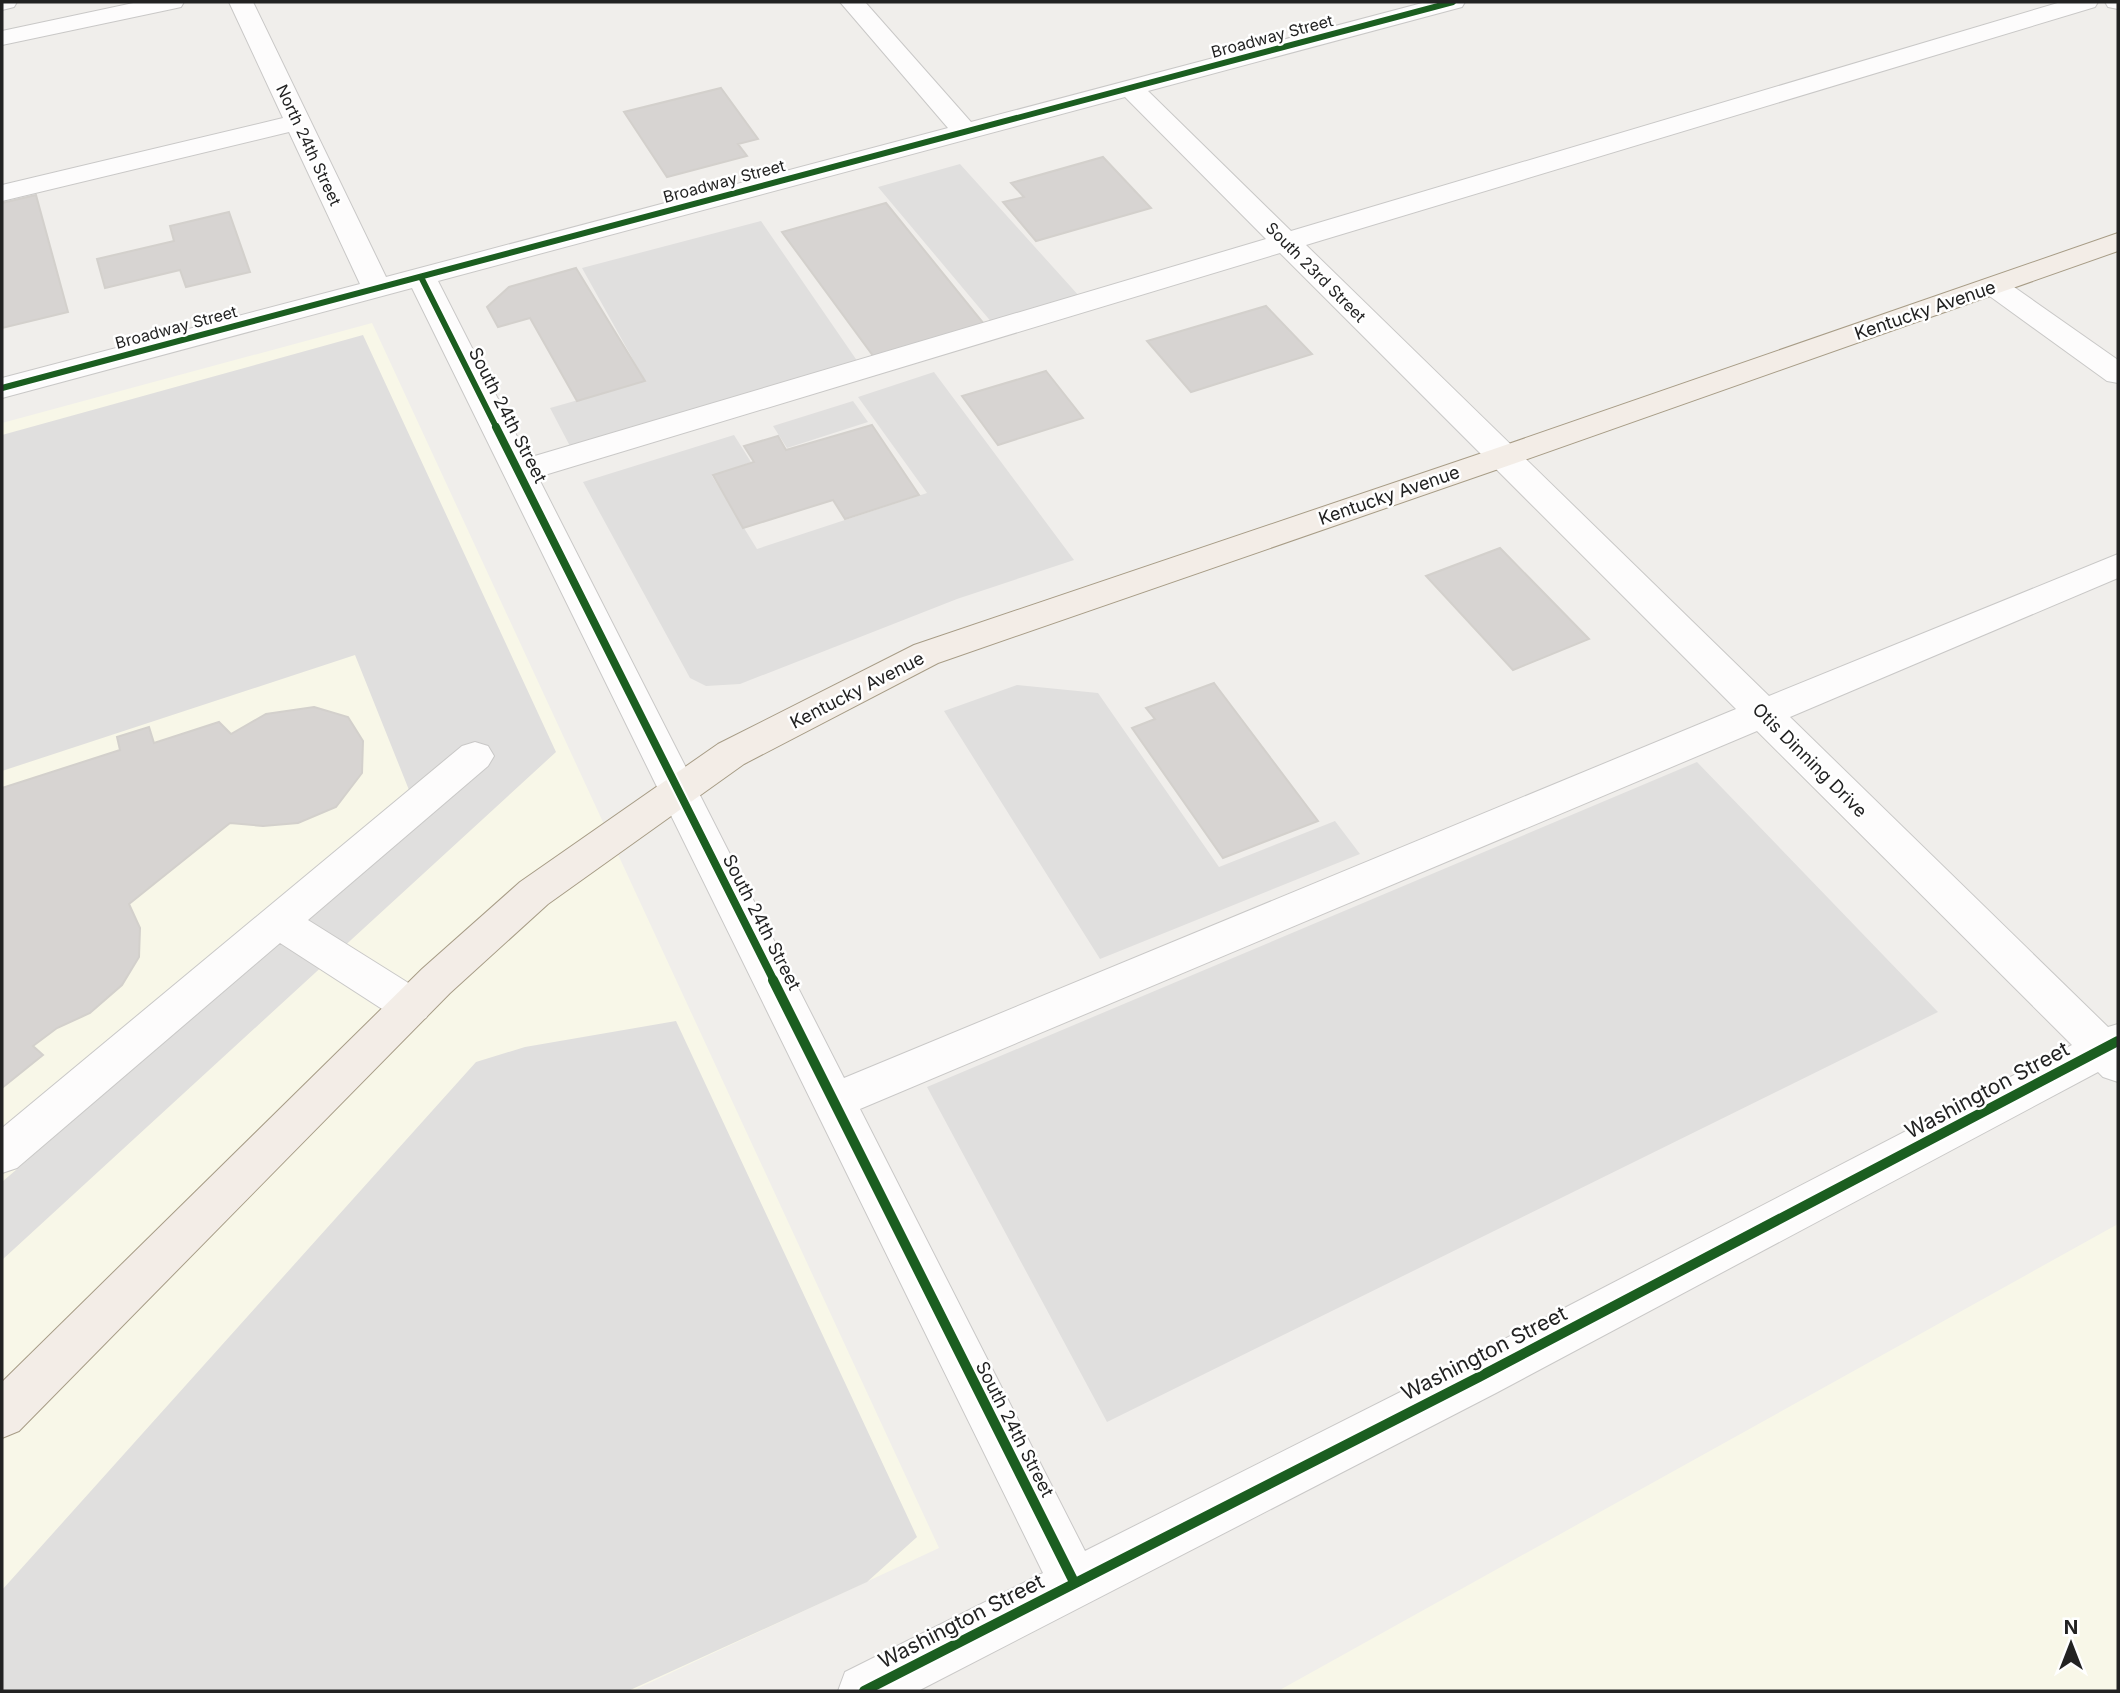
<svg xmlns="http://www.w3.org/2000/svg" width="2120" height="1693" font-family="Inter,sans-serif">
  <rect width="100%" height="100%" fill="#f0eeeb"/>
  <path fill="#f8f7e8" d="M 372,323 L 939,1548 L 632,1691 L 2,1691 L 2,423 Z
    M 2118,1224 L 2118,1691 L 1278,1691 Z"/>
  <path fill="#e0dfde" d="M 960,164 L 1080,297 L 993,324 L 878,187 Z
    M 761,221 L 860,365 L 571,448 L 550,408 L 645,381 L 582,268 Z
    M 363,335 L 556,752 L 2,1260 L 2,1182 L 421,820 L 355,655 L 2,771 L 2,435 Z
    M 934,372 L 1074,560 L 957,599 L 740,684 L 706,686 L 690,678 L 583,482 L 734,435 L 751,462 L 712,476 L 757,549 L 927,493 L 858,397 Z
    M 853,401 L 868,422 L 787,448 L 773,426 Z
    M 1017,685 L 1098,693 L 1219,867 L 1335,821 L 1360,854 L 1100,959 L 944,711 Z
    M 1697,762 L 1938,1012 L 1107,1422 L 927,1087 Z
    M 676,1021 L 917,1537 L 867,1582 L 628,1691 L 2,1691 L 2,1590 L 476,1062 L 525,1047 Z"/>
  <path fill="#d7d4d2" stroke="#d3d0cc" stroke-width="2" d="M 721,88 L 758,139 L 738,144 L 747,156 L 667,177 L 624,112 Z
    M 1103,157 L 1151,208 L 1036,241 L 1003,202 L 1024,197 L 1011,183 Z
    M 36,195 L 68,312 L 2,328 L 2,203 Z
    M 886,203 L 984,324 L 874,357 L 782,232 Z
    M 229,212 L 250,272 L 186,287 L 180,270 L 105,288 L 97,259 L 174,241 L 170,226 Z
    M 576,268 L 645,381 L 577,401 L 530,318 L 498,327 L 487,307 L 509,287 Z
    M 1266,306 L 1312,354 L 1191,392 L 1147,341 Z
    M 1046,371 L 1083,418 L 998,445 L 962,396 Z
    M 872,425 L 919,495 L 845,519 L 833,500 L 743,528 L 713,475 L 754,462 L 744,446 L 778,436 L 786,450 Z
    M 1500,548 L 1589,639 L 1513,670 L 1426,576 Z
    M 1214,683 L 1318,821 L 1223,858 L 1132,728 L 1155,719 L 1146,708 Z
    M 314,707 L 348,717 L 363,741 L 362,773 L 336,807 L 298,823 L 263,826 L 230,823 L 129,904 L 140,928 L 139,957 L 122,985 L 90,1013 L 57,1028 L 33,1046 L 43,1055 L 2,1088 L 2,788 L 120,750 L 117,737 L 149,727 L 154,743 L 219,722 L 231,734 L 266,714 Z"/>
  <g fill="none" stroke-linecap="round" stroke-linejoin="round">
    <defs>
      <path id="minor" d="M 2,2 L 17,2 L 14,7 L 2,10 Z
        M 138,2 L 184,2 L 181,7 L 172,9 L 2,45 L 2,31 Z
        M 229,2 L 253,2 L 386,277 L 948,128 L 840,2 L 865,2 L 971,122 L 1426,2 L 1465,2 L 1462,7 L 1148,91 L 1291,231 L 2061,2 L 2098,2 L 2095,7 L 1306,245 L 1769,696 L 2118,554 L 2118,578 L 1790,717 L 2108,1027 L 2118,1024 L 2118,1082 L 2103,1077 L 2098,1072 L 1496,1393 L 918,1691 L 838,1691 L 845,1672 L 1043,1573 L 412,288 L 2,398 L 2,378 L 360,284 L 289,132 L 2,201 L 2,185 L 283,118 ZM 1125,97 L 1266,239 L 528,458 L 438,281 ZM 1280,253 L 1736,709 L 844,1078 L 538,477 ZM 1757,731 L 2072,1045 L 1462,1361 L 1085,1551 L 860,1109 Z
        M 2105,2 L 2118,2 L 2118,9 L 2108,7 Z
        M 1994,277 L 2004,280 L 2118,360 L 2118,383 L 2107,381 L 1984,292 L 1979,286 L 1984,280 Z
        M 475,742 L 488,746 L 494,756 L 488,766 L 308,920 L 426,994 L 432,1006 L 426,1018 L 411,1023 L 396,1018 L 280,943 L 17,1168 L 2,1173 L 2,1128 L 462,746 Z"/>
      <path id="major" d="M 2118,233 L 2118,251 L 1513,464 L 938,663 L 744,764 L 548,904 L 450,993 L 19,1431 L 2,1438 L 2,1382 L 422,969 L 520,882 L 718,744 L 914,645 L 1491,450 Z"/>
    </defs>
    <use href="#minor" stroke="#c9c8c7" stroke-width="2"/>
    <use href="#major" stroke="#a79c86" stroke-width="2"/>
    <use href="#minor" fill="#fdfcfc" fill-rule="evenodd"/>
    <use href="#major" fill="#f3ede7" fill-rule="evenodd"/>
    <defs>
      <path id="cycleway-far2" d="M 421,277 L 497,429
        M 2,388 L 1453,2"/>
      <path id="cycleway-far1" d="M 496,427 L 774,981"/>
      <path id="cycleway" d="M 773,980 L 1074,1582
        M 864,1691 L 1479,1377 L 2118,1041"/>
    </defs>
    <use href="#cycleway-far2" stroke="#fff" stroke-width="10"/>
    <use href="#cycleway-far1" stroke="#fff" stroke-width="12"/>
    <use href="#cycleway" stroke="#fff" stroke-width="15"/>
    <use href="#cycleway-far2" stroke="#1b5e20" stroke-width="6"/>
    <use href="#cycleway-far1" stroke="#1b5e20" stroke-width="8"/>
    <use href="#cycleway" stroke="#1b5e20" stroke-width="10"/>
  </g>
  <g text-anchor="middle" dominant-baseline="central" stroke-width="5" stroke-linejoin="round" paint-order="stroke">
    <g font-size="16" fill="#222" stroke="#fff">
      <text transform="translate(1272 36) rotate(-15)">Broadway Street</text>
      <text transform="translate(309 145) rotate(65)">North 24th Street</text>
      <text transform="translate(724 181) rotate(-15)">Broadway Street</text>
      <text transform="translate(1316 272) rotate(45)">South 23rd Street</text>
      <text transform="translate(176 327) rotate(-15)">Broadway Street</text>
    </g>
    <g font-size="18" fill="#222" stroke="#fff">
      <text transform="translate(1925 310) rotate(-19)">Kentucky Avenue</text>
      <text transform="translate(508 415) rotate(63)">South 24th Street</text>
      <text transform="translate(1389 495) rotate(-19)">Kentucky Avenue</text>
      <text transform="translate(857 690) rotate(-27)">Kentucky Avenue</text>
      <text transform="translate(1810 760) rotate(45)">Otis Dinning Drive</text>
      <text transform="translate(762 922) rotate(63)">South 24th Street</text>
      <text transform="translate(1015 1429) rotate(63)">South 24th Street</text>
    </g>
    <g font-size="21" fill="#222" stroke="#fff">
      <text transform="translate(1987 1090) rotate(-28)">Washington Street</text>
      <text transform="translate(1484 1353) rotate(-27)">Washington Street</text>
      <text transform="translate(961 1621) rotate(-27)">Washington Street</text>
    </g>
  </g>
  <rect width="2120" height="1693" fill="none" stroke="#222222" stroke-width="7"/>
  <g transform="translate(2071 1644)" stroke="#ffffff" stroke-width="5" paint-order="stroke">
  <path d="M0-5L12 26L0 18L-12 26Z" fill="#222222"/>
  <text y="-10" font-size="19" font-weight="bold" text-anchor="middle" fill="#222222">N</text>
  </g>
</svg>
